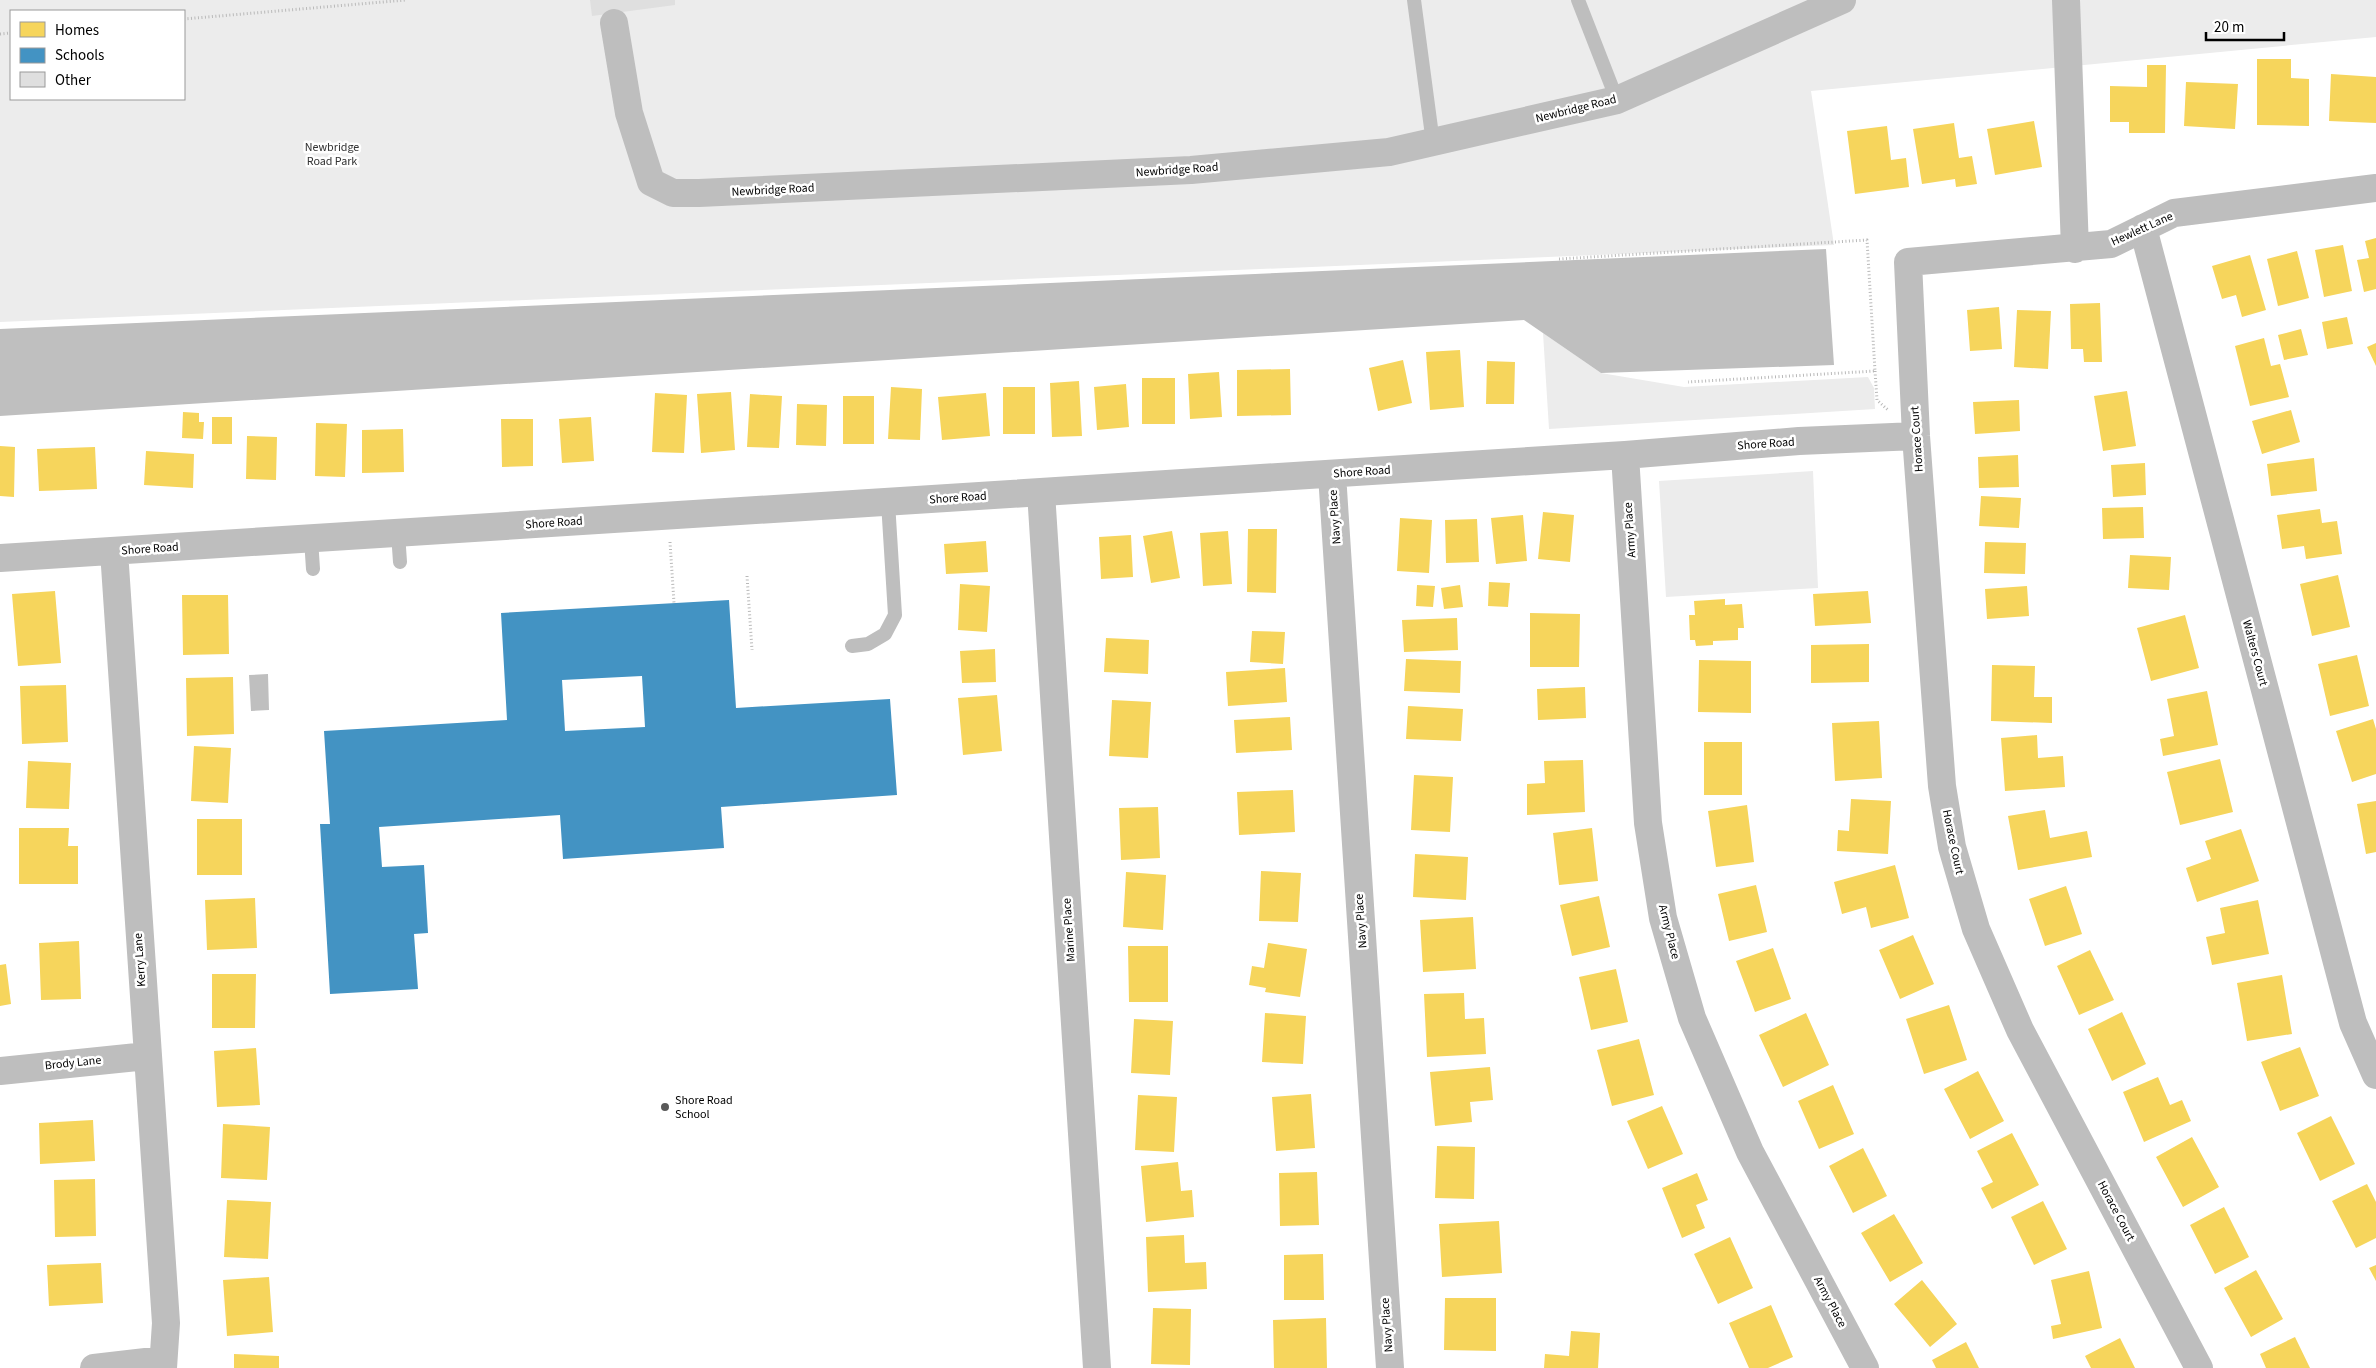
<svg xmlns="http://www.w3.org/2000/svg" width="2376" height="1368" font-family="'Source Sans 3',sans-serif">
  <rect width="100%" height="100%" fill="#fff"/>
  <path fill="#ececec" fill-rule="evenodd" d="M 0,0 L 2376,0 L 2376,37 L 1811,91 L 1834,245 L 0,322 ZM 11,11 L 184,11 L 184,99 L 11,99 Z
    M 1543,333 L 1601,373 L 1684,387 L 1868,377 L 1874,388 L 1875,409 L 1549,429 Z
    M 1813,471 L 1818,588 L 1666,597 L 1659,481 Z"/>
  <path fill="#bfbfbf" d="M 1826,249 L 1834,365 L 1601,373 L 1524,320 L 0,416 L 0,329 Z
    M 268,674 L 269,710 L 251,711 L 249,675 Z"/>
  <path fill="#f6d55c" d="M 2257,59 L 2291,59 L 2291,78 L 2309,79 L 2309,126 L 2257,125 Z
    M 2147,65 L 2166,65 L 2165,133 L 2129,133 L 2129,122 L 2110,122 L 2110,86 L 2147,87 Z
    M 2331,74 L 2376,77 L 2376,123 L 2329,121 Z
    M 2186,82 L 2238,84 L 2235,129 L 2184,126 Z
    M 2034,121 L 2042,167 L 1995,175 L 1987,129 Z
    M 1954,123 L 1959,158 L 1972,156 L 1977,184 L 1956,187 L 1955,179 L 1922,184 L 1913,129 Z
    M 1887,126 L 1891,160 L 1906,158 L 1909,187 L 1855,194 L 1847,131 Z
    M 2376,238 L 2376,289 L 2364,292 L 2357,260 L 2369,258 L 2365,241 Z
    M 2343,245 L 2352,291 L 2324,297 L 2315,250 Z
    M 2297,251 L 2309,298 L 2278,306 L 2267,259 Z
    M 2250,255 L 2266,310 L 2242,317 L 2236,295 L 2222,299 L 2212,266 Z
    M 2100,303 L 2102,362 L 2084,362 L 2083,349 L 2071,349 L 2070,304 Z
    M 1999,307 L 2002,349 L 1970,351 L 1967,310 Z
    M 2017,310 L 2051,311 L 2048,369 L 2014,367 Z
    M 2347,317 L 2353,344 L 2327,349 L 2322,322 Z
    M 2301,329 L 2308,355 L 2284,360 L 2278,335 Z
    M 2264,338 L 2271,366 L 2280,364 L 2289,397 L 2250,406 L 2235,346 Z
    M 2376,343 L 2376,366 L 2367,347 Z
    M 1460,350 L 1464,407 L 1430,410 L 1426,352 Z
    M 1403,360 L 1412,403 L 1378,411 L 1369,368 Z
    M 1487,361 L 1515,362 L 1514,404 L 1486,404 Z
    M 1290,369 L 1291,415 L 1237,416 L 1237,370 Z
    M 1219,372 L 1222,417 L 1190,419 L 1188,374 Z
    M 1142,378 L 1175,378 L 1175,424 L 1142,424 Z
    M 1079,381 L 1082,436 L 1052,437 L 1050,383 Z
    M 1126,384 L 1129,427 L 1097,430 L 1094,387 Z
    M 891,387 L 922,389 L 920,440 L 888,439 Z
    M 1003,387 L 1035,387 L 1035,434 L 1003,434 Z
    M 2127,391 L 2136,446 L 2103,451 L 2094,396 Z
    M 731,392 L 735,450 L 701,453 L 697,394 Z
    M 655,393 L 687,395 L 684,453 L 652,452 Z
    M 986,393 L 990,436 L 942,440 L 938,397 Z
    M 750,394 L 782,396 L 779,448 L 747,447 Z
    M 843,396 L 874,396 L 874,444 L 843,444 Z
    M 2019,400 L 2020,431 L 1975,434 L 1973,402 Z
    M 797,404 L 827,405 L 826,446 L 796,445 Z
    M 2291,410 L 2300,442 L 2262,454 L 2252,421 Z
    M 183,412 L 199,413 L 199,422 L 204,422 L 203,439 L 182,438 Z
    M 212,417 L 232,417 L 232,444 L 212,444 Z
    M 591,417 L 594,461 L 562,463 L 559,419 Z
    M 501,419 L 533,419 L 533,466 L 502,467 Z
    M 316,423 L 347,424 L 345,477 L 315,476 Z
    M 403,429 L 404,472 L 362,473 L 362,430 Z
    M 247,436 L 277,437 L 276,480 L 246,479 Z
    M 0,446 L 15,447 L 14,497 L 0,496 Z
    M 95,447 L 97,489 L 39,491 L 37,449 Z
    M 146,451 L 194,454 L 193,488 L 144,485 Z
    M 2018,455 L 2019,487 L 1979,488 L 1978,457 Z
    M 2314,458 L 2317,491 L 2271,496 L 2267,464 Z
    M 2145,463 L 2146,495 L 2113,497 L 2111,465 Z
    M 1981,496 L 2021,498 L 2019,528 L 1979,526 Z
    M 2143,507 L 2144,538 L 2103,539 L 2102,508 Z
    M 2320,509 L 2322,523 L 2337,521 L 2342,554 L 2306,559 L 2304,546 L 2282,549 L 2277,515 Z
    M 1543,512 L 1574,515 L 1570,562 L 1538,559 Z
    M 1523,515 L 1527,561 L 1496,564 L 1491,518 Z
    M 1400,518 L 1432,520 L 1429,573 L 1397,571 Z
    M 1477,519 L 1479,562 L 1446,563 L 1445,520 Z
    M 1248,529 L 1277,529 L 1276,593 L 1247,592 Z
    M 1172,531 L 1180,578 L 1151,583 L 1143,536 Z
    M 1228,531 L 1232,584 L 1203,586 L 1200,533 Z
    M 1131,535 L 1133,577 L 1101,579 L 1099,537 Z
    M 986,541 L 988,572 L 946,574 L 944,544 Z
    M 1985,542 L 2026,543 L 2025,574 L 1984,573 Z
    M 2130,555 L 2171,557 L 2169,590 L 2128,588 Z
    M 2338,575 L 2350,627 L 2312,636 L 2300,584 Z
    M 1489,582 L 1510,583 L 1508,607 L 1488,606 Z
    M 960,584 L 990,586 L 987,632 L 958,630 Z
    M 1417,585 L 1435,586 L 1433,607 L 1416,606 Z
    M 1460,585 L 1463,607 L 1444,609 L 1441,588 Z
    M 2027,586 L 2029,616 L 1987,619 L 1985,589 Z
    M 55,591 L 61,663 L 18,666 L 12,594 Z
    M 1868,591 L 1871,623 L 1815,626 L 1813,594 Z
    M 182,595 L 228,595 L 229,654 L 183,655 Z
    M 1725,599 L 1725,605 L 1742,604 L 1744,628 L 1738,628 L 1738,640 L 1713,641 L 1713,645 L 1696,646 L 1695,640 L 1690,640 L 1689,615 L 1695,615 L 1694,601 Z
    M 1530,613 L 1580,614 L 1579,667 L 1530,667 Z
    M 2185,615 L 2199,668 L 2151,681 L 2137,628 Z
    M 1457,618 L 1458,650 L 1404,652 L 1402,620 Z
    M 1252,631 L 1285,632 L 1283,664 L 1250,662 Z
    M 1106,638 L 1149,640 L 1148,674 L 1104,672 Z
    M 1869,644 L 1869,682 L 1811,683 L 1811,645 Z
    M 995,649 L 996,682 L 962,683 L 960,651 Z
    M 2357,655 L 2369,706 L 2330,716 L 2318,664 Z
    M 1406,659 L 1461,661 L 1460,693 L 1404,691 Z
    M 1699,660 L 1751,661 L 1751,713 L 1698,712 Z
    M 1992,665 L 2035,666 L 2034,697 L 2052,697 L 2052,723 L 1991,721 Z
    M 1285,668 L 1287,702 L 1228,706 L 1226,672 Z
    M 233,677 L 234,734 L 187,736 L 186,678 Z
    M 66,685 L 68,742 L 22,744 L 20,686 Z
    M 1585,687 L 1586,718 L 1538,720 L 1537,689 Z
    M 2207,691 L 2218,745 L 2163,756 L 2160,739 L 2174,736 L 2167,699 Z
    M 997,695 L 1002,751 L 963,755 L 958,698 Z
    M 1112,700 L 1151,702 L 1148,758 L 1109,756 Z
    M 1408,706 L 1463,709 L 1461,741 L 1406,739 Z
    M 1290,717 L 1292,750 L 1236,753 L 1234,720 Z
    M 2373,719 L 2376,729 L 2376,774 L 2352,782 L 2336,731 Z
    M 1879,721 L 1882,778 L 1835,781 L 1832,723 Z
    M 2037,735 L 2038,758 L 2063,756 L 2065,787 L 2005,791 L 2001,738 Z
    M 1704,742 L 1742,742 L 1742,795 L 1704,795 Z
    M 194,746 L 231,748 L 228,803 L 191,801 Z
    M 2220,759 L 2233,812 L 2180,825 L 2167,772 Z
    M 1583,760 L 1585,812 L 1527,815 L 1527,784 L 1545,783 L 1544,761 Z
    M 28,761 L 71,763 L 69,809 L 26,808 Z
    M 1414,775 L 1453,777 L 1450,832 L 1411,830 Z
    M 1293,790 L 1295,832 L 1239,835 L 1237,792 Z
    M 1851,799 L 1891,801 L 1888,854 L 1837,851 L 1838,830 L 1849,831 Z
    M 2376,801 L 2376,852 L 2366,854 L 2357,804 Z
    M 1747,805 L 1754,862 L 1716,867 L 1708,811 Z
    M 1158,807 L 1160,858 L 1121,860 L 1119,808 Z
    M 2045,810 L 2050,838 L 2087,831 L 2092,857 L 2018,870 L 2008,816 Z
    M 197,819 L 242,819 L 242,875 L 197,875 Z
    M 19,828 L 69,828 L 68,846 L 78,846 L 78,884 L 19,884 Z
    M 1592,828 L 1598,881 L 1559,885 L 1553,833 Z
    M 2241,829 L 2259,881 L 2197,902 L 2186,868 L 2211,859 L 2205,841 Z
    M 1415,854 L 1468,857 L 1466,900 L 1413,897 Z
    M 1895,865 L 1909,918 L 1871,928 L 1866,907 L 1842,914 L 1834,882 Z
    M 1261,871 L 1301,873 L 1298,922 L 1259,921 Z
    M 1126,872 L 1166,875 L 1163,930 L 1123,927 Z
    M 1756,885 L 1767,932 L 1729,941 L 1718,894 Z
    M 2066,886 L 2082,934 L 2045,946 L 2029,899 Z
    M 1599,896 L 1610,947 L 1572,956 L 1560,905 Z
    M 255,898 L 257,948 L 207,950 L 205,900 Z
    M 2258,900 L 2269,954 L 2212,965 L 2206,937 L 2225,933 L 2220,908 Z
    M 1473,917 L 1476,969 L 1423,972 L 1420,920 Z
    M 1913,935 L 1934,984 L 1900,999 L 1879,950 Z
    M 79,941 L 81,999 L 41,1000 L 39,943 Z
    M 1268,943 L 1307,949 L 1300,997 L 1265,992 L 1266,988 L 1249,985 L 1252,966 L 1264,968 Z
    M 1128,946 L 1168,946 L 1168,1002 L 1129,1002 Z
    M 1773,948 L 1791,999 L 1755,1012 L 1736,961 Z
    M 2090,950 L 2114,1000 L 2079,1015 L 2057,966 Z
    M 6,964 L 11,1004 L 0,1006 L 0,965 Z
    M 1616,969 L 1628,1022 L 1591,1030 L 1579,977 Z
    M 212,974 L 256,974 L 255,1028 L 212,1028 Z
    M 2282,975 L 2292,1034 L 2247,1041 L 2237,983 Z
    M 1464,993 L 1465,1019 L 1484,1018 L 1486,1054 L 1427,1057 L 1424,994 Z
    M 1949,1005 L 1967,1060 L 1924,1074 L 1906,1019 Z
    M 2122,1012 L 2146,1064 L 2112,1081 L 2088,1029 Z
    M 1265,1013 L 1306,1016 L 1303,1064 L 1262,1062 Z
    M 1806,1013 L 1829,1065 L 1783,1087 L 1759,1035 Z
    M 1134,1019 L 1173,1021 L 1170,1075 L 1131,1073 Z
    M 1639,1039 L 1654,1095 L 1612,1106 L 1597,1050 Z
    M 2300,1047 L 2319,1096 L 2280,1111 L 2261,1062 Z
    M 256,1048 L 260,1105 L 217,1107 L 214,1051 Z
    M 1490,1067 L 1493,1100 L 1470,1102 L 1472,1122 L 1435,1126 L 1430,1072 Z
    M 1978,1071 L 2004,1121 L 1970,1139 L 1944,1089 Z
    M 2158,1077 L 2170,1105 L 2182,1100 L 2191,1121 L 2144,1142 L 2123,1092 Z
    M 1833,1085 L 1854,1134 L 1819,1149 L 1798,1101 Z
    M 1311,1094 L 1315,1148 L 1276,1151 L 1272,1097 Z
    M 1138,1095 L 1177,1097 L 1174,1152 L 1135,1150 Z
    M 1662,1106 L 1683,1154 L 1648,1169 L 1627,1121 Z
    M 2331,1116 L 2355,1164 L 2320,1181 L 2297,1133 Z
    M 93,1120 L 95,1161 L 40,1164 L 39,1123 Z
    M 223,1124 L 270,1127 L 267,1180 L 221,1178 Z
    M 2012,1133 L 2039,1185 L 1992,1209 L 1981,1188 L 1993,1182 L 1977,1151 Z
    M 2192,1137 L 2219,1187 L 2183,1207 L 2156,1157 Z
    M 1437,1146 L 1475,1147 L 1474,1199 L 1435,1198 Z
    M 1863,1148 L 1887,1196 L 1853,1213 L 1829,1166 Z
    M 1178,1162 L 1181,1191 L 1192,1190 L 1194,1217 L 1146,1222 L 1141,1166 Z
    M 1317,1172 L 1319,1225 L 1280,1226 L 1279,1173 Z
    M 1697,1173 L 1708,1200 L 1696,1205 L 1705,1228 L 1682,1238 L 1662,1188 Z
    M 95,1179 L 96,1236 L 55,1237 L 54,1180 Z
    M 2367,1184 L 2376,1202 L 2376,1238 L 2356,1248 L 2332,1201 Z
    M 227,1200 L 271,1202 L 268,1259 L 224,1257 Z
    M 2043,1201 L 2067,1249 L 2034,1265 L 2011,1217 Z
    M 2224,1207 L 2249,1257 L 2215,1274 L 2190,1225 Z
    M 1894,1214 L 1923,1263 L 1890,1282 L 1861,1233 Z
    M 1499,1221 L 1502,1273 L 1442,1277 L 1439,1224 Z
    M 1184,1235 L 1185,1263 L 1206,1262 L 1207,1289 L 1148,1292 L 1146,1237 Z
    M 1730,1237 L 1753,1288 L 1718,1304 L 1694,1254 Z
    M 1323,1254 L 1324,1300 L 1284,1300 L 1284,1255 Z
    M 101,1263 L 103,1303 L 49,1306 L 47,1265 Z
    M 2376,1265 L 2376,1281 L 2369,1268 Z
    M 2256,1270 L 2283,1319 L 2251,1337 L 2224,1288 Z
    M 2089,1271 L 2102,1328 L 2053,1339 L 2051,1326 L 2061,1324 L 2051,1280 Z
    M 269,1277 L 273,1332 L 227,1336 L 223,1280 Z
    M 1922,1280 L 1957,1324 L 1930,1347 L 1894,1304 Z
    M 1445,1298 L 1496,1298 L 1496,1351 L 1444,1350 Z
    M 1771,1305 L 1793,1357 L 1768,1368 L 1749,1368 L 1729,1323 Z
    M 1153,1308 L 1191,1309 L 1190,1365 L 1151,1364 Z
    M 1326,1318 L 1327,1368 L 1274,1368 L 1273,1320 Z
    M 1571,1331 L 1600,1333 L 1598,1368 L 1544,1368 L 1545,1354 L 1569,1356 Z
    M 2295,1337 L 2310,1368 L 2266,1368 L 2260,1354 Z
    M 2120,1338 L 2135,1368 L 2091,1368 L 2085,1356 Z
    M 1966,1342 L 1979,1368 L 1936,1368 L 1932,1360 Z
    M 234,1354 L 279,1356 L 279,1368 L 234,1368 Z"/>
  <path fill="#4393c3" fill-rule="evenodd" d="M 729,600 L 736,708 L 890,699 L 897,795 L 721,807 L 724,848 L 563,859 L 560,815 L 379,827 L 382,867 L 424,865 L 428,933 L 414,934 L 418,989 L 330,994 L 320,824 L 330,824 L 324,731 L 507,720 L 501,613 ZM 642,676 L 645,727 L 565,731 L 562,680 Z"/>
  <path fill="#dfdfdf" d="M 590,0 L 675,0 L 675,5 L 592,16 Z"/>
  <g fill="none" stroke-linecap="round" stroke-linejoin="round">
    <path stroke="#b9b9b9" stroke-width="3" stroke-dasharray="1 2.5" stroke-linecap="butt" d="M 184,19 L 406,0
      M 0,34 L 11,33
      M 1559,259 L 1867,240 L 1875,371 L 1688,382
      M 1875,371 L 1877,400 L 1888,410
      M 670,542 L 674,603
      M 747,576 L 752,650"/>
    <path stroke="#bebebe" stroke-width="14" d="M 1414,0 L 1433,143
      M 1578,0 L 1617,100
      M 398,533 L 400,562
      M 311,539 L 313,569
      M 852,646 L 868,644 L 885,634 L 895,615 L 888,502"/>
    <path stroke="#bebebe" stroke-width="28" d="M 2066,0 L 2075,249
      M 614,23 L 629,113 L 651,182 L 673,193 L 699,193 L 1191,170 L 1389,152 L 1617,100 L 1842,0
      M 2143,228 L 2353,1023 L 2376,1075
      M 1625,455 L 1648,823 L 1663,918 L 1692,1018 L 1750,1152 L 1865,1368
      M 1332,474 L 1390,1368
      M 1041,492 L 1097,1368
      M 114,551 L 166,1323 L 163,1368
      M 0,558 L 1625,455 L 1799,441 L 1916,436
      M 0,1071 L 147,1056
      M 94,1368 L 163,1360
      M 2199,1368 L 2020,1030 L 1976,929 L 1952,847 L 1942,786 L 1916,436 L 1908,262 L 2111,244 L 2174,213 L 2376,188"/>
  </g>
  <circle fill="#595959" stroke="#fff" stroke-width="2" cx="665" cy="1107" r="5"/>
  <g text-anchor="middle" dominant-baseline="central" stroke-width="5" stroke-linejoin="round" paint-order="stroke">
    <g font-size="12" fill="#000" stroke="#fff">
      <text transform="translate(1576 109) rotate(-14)">Newbridge Road</text>
      <text transform="translate(1177 170) rotate(-4)">Newbridge Road</text>
      <text transform="translate(773 190) rotate(-3)">Newbridge Road</text>
      <text transform="translate(2142 229) rotate(-24)">Hewlett Lane</text>
      <text transform="translate(1917 439) rotate(-94)">Horace Court</text>
      <text transform="translate(1766 444) rotate(-4)">Shore Road</text>
      <text transform="translate(1362 472) rotate(-4)">Shore Road</text>
      <text transform="translate(958 498) rotate(-4)">Shore Road</text>
      <text transform="translate(1335 517) rotate(-94)">Navy Place</text>
      <text transform="translate(554 523) rotate(-4)">Shore Road</text>
      <text transform="translate(1630 530) rotate(-94)">Army Place</text>
      <text transform="translate(150 549) rotate(-4)">Shore Road</text>
      <text transform="translate(2255 653) rotate(75)">Walters Court</text>
      <text transform="translate(1953 842) rotate(78)">Horace Court</text>
      <text transform="translate(1361 921) rotate(-94)">Navy Place</text>
      <text transform="translate(1069 930) rotate(-94)">Marine Place</text>
      <text transform="translate(1669 932) rotate(76)">Army Place</text>
      <text transform="translate(140 960) rotate(-94)">Kerry Lane</text>
      <text transform="translate(73 1063) rotate(-6)">Brody Lane</text>
      <text transform="translate(2116 1211) rotate(62)">Horace Court</text>
      <text transform="translate(1830 1302) rotate(62)">Army Place</text>
      <text transform="translate(1387 1325) rotate(-94)">Navy Place</text>
    </g>
    <g font-size="12" fill="#333" stroke="#fff">
      <text x="332" y="147">Newbridge<tspan x="332" dy="14">Road Park</tspan></text>
    </g>
    <g font-size="12" fill="#000" stroke="#fff" text-anchor="start">
      <text x="675" y="1100">Shore Road<tspan x="675" dy="14">School</tspan></text>
    </g>
  </g>
  <rect x="10" y="10" width="175" height="90" fill="#ffffff" stroke="#999999"/>
  <rect x="20" y="22" width="25" height="15" fill="#f6d55c" stroke="#999999"/>
  <text x="55" y="35" font-size="15" fill="#000000">Homes</text>
  <rect x="20" y="48" width="25" height="15" fill="#4393c3" stroke="#999999"/>
  <text x="55" y="60" font-size="15" fill="#000000">Schools</text>
  <rect x="20" y="72" width="25" height="15" fill="#dfdfdf" stroke="#999999"/>
  <text x="55" y="85" font-size="15" fill="#000000">Other</text>
  <path d="M2206 32v8h78v-8" fill="none" stroke="#000000" stroke-width="2.5"/>
  <text x="2214" y="32" font-size="15" fill="#000000" stroke="#ffffff" stroke-width="4" paint-order="stroke">20 m</text>
</svg>
